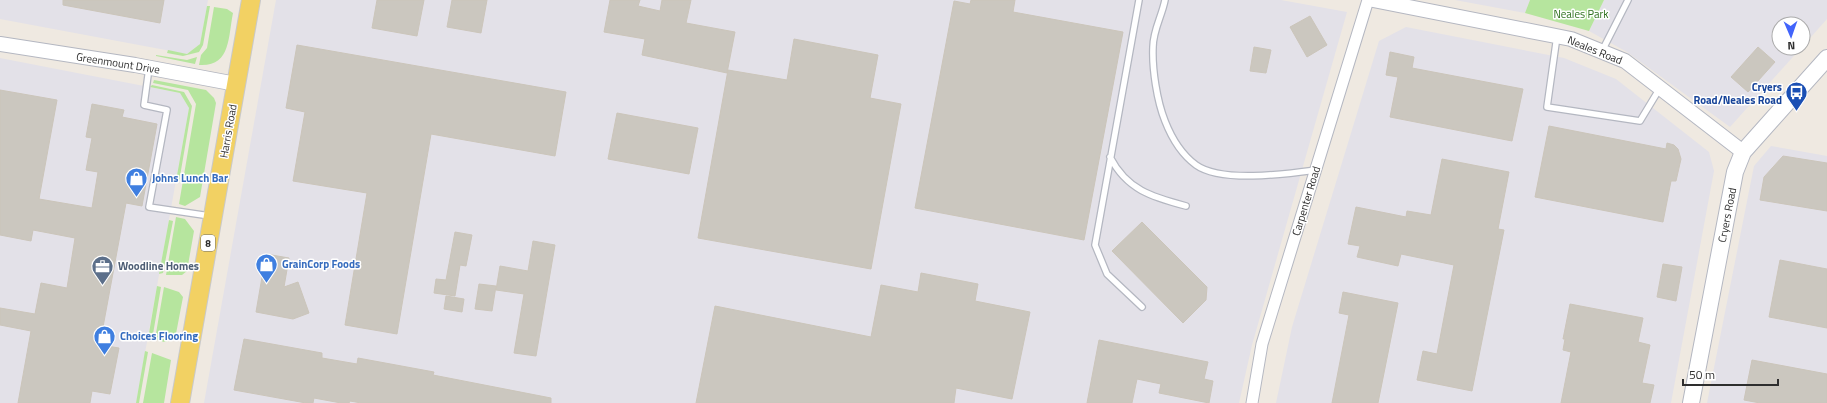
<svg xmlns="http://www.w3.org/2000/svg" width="1827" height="403" font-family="'Titillium Web',sans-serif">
  <rect width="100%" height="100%" fill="#efe9e1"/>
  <path fill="#e3e1e8" d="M 0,0 L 208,0 L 200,44 L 187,54 L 0,19 Z
    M 276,0 L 1281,0 L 1347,12 L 1252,345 L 1239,403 L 204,403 Z
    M 1455,0 L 1530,0 L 1525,13 Z
    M 1604,0 L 1827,0 L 1827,19 L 1803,46 L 1803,24 L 1779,24 L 1779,48 L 1801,48 L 1730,127 L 1627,52 L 1589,31 Z
    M 1406,27 L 1564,58 L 1616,79 L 1709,152 L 1714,171 L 1671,403 L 1276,403 L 1292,327 L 1379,41 Z
    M 0,58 L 180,93 L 189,108 L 136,403 L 0,403 Z
    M 1771,146 L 1827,156 L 1827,403 L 1707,403 L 1754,166 Z"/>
  <path fill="#b6e59e" d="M 1530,0 L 1604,0 L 1589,31 L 1525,13 Z
    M 207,6 L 210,6 L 203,45 L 199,52 L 183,56 L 167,53 L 168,50 L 187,54 L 200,44 Z
    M 214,7 L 227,9 L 233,13 C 228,37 231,67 199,65 L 201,55 L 207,48 Z
    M 156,55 L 187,60 L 197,57 L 195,64 L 156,56 Z
    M 154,80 L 206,90 L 214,98 L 216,103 L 200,197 L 185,206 L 179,204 L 196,104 L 188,90 L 153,83 Z
    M 152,85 L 184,92 L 192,106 L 179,182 L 176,181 L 189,108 L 180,93 L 150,87 Z
    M 176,217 L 185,219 L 194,231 L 187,271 L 182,275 L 166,275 Z
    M 169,220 L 173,221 L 163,273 L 159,274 Z
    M 157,286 L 161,287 L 152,340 L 148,339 Z
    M 164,287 L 179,292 L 183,297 L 175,339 L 164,342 L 155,339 Z
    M 145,351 L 148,352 L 139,403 L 136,403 Z
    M 152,353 L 171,360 L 164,403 L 143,403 Z"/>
  <path fill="#cbc7bf" stroke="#cbc5ba" d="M 63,0 L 164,0 L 160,23 L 63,5 Z
    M 377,0 L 424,0 L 417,36 L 372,28 Z
    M 452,0 L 487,0 L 481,33 L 447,27 Z
    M 610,0 L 640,0 L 638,6 L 660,11 L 662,0 L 691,0 L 686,23 L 735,32 L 727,73 L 642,55 L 645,39 L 604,32 Z
    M 971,0 L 1015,0 L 1013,12 L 1123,32 L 1084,240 L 915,208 L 954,1 L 970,4 Z
    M 1310,16 L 1327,45 L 1307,57 L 1290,27 Z
    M 794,39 L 878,55 L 870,98 L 901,104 L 871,269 L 698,238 L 728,70 L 787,80 Z
    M 297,45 L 566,92 L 555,156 L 431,134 L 397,334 L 345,325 L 367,193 L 293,181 L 305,112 L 286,108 Z
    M 1254,47 L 1271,50 L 1266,73 L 1250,71 Z
    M 1758,47 L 1775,62 L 1748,92 L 1731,77 Z
    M 1390,52 L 1414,57 L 1412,68 L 1523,89 L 1512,141 L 1390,117 L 1398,77 L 1386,75 Z
    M 0,90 L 57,100 L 39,199 L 92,208 L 98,172 L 86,170 L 92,138 L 86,137 L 92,104 L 124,110 L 122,117 L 157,124 L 142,206 L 126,203 L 103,327 L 104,327 L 101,345 L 119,348 L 110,394 L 92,391 L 90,403 L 18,403 L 31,331 L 0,325 L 0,308 L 35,314 L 41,283 L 67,288 L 75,238 L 33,230 L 31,241 L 0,235 Z
    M 617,113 L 698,128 L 689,174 L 608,159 Z
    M 1549,126 L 1666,149 L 1667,143 L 1674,145 L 1678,149 L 1681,159 L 1676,181 L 1671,181 L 1663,222 L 1535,197 Z
    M 1783,156 L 1827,163 L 1827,211 L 1760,200 L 1764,177 Z
    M 1442,159 L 1509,172 L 1498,229 L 1504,230 L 1472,391 L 1417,380 L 1423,351 L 1437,354 L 1454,265 L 1401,254 L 1398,266 L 1357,257 L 1360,246 L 1348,244 L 1356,207 L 1406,217 L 1407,211 L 1431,215 Z
    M 1142,222 L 1207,287 L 1206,300 L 1183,323 L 1112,251 Z
    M 455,232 L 472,235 L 466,266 L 460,265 L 455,296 L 434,293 L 436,279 L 446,280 Z
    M 533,241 L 555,245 L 536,356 L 514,353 L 524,294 L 496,290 L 500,266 L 528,271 Z
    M 266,254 L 289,258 L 284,287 L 298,282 L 309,313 L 293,319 L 256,312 Z
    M 1780,260 L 1827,269 L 1827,328 L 1769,317 Z
    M 1663,264 L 1682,267 L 1676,301 L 1657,297 Z
    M 921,273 L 978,284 L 975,301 L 1030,312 L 1012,399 L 956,388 L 954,403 L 696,403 L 715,306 L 871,337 L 881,285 L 918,292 Z
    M 479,284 L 496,286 L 492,311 L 475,309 Z
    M 1343,292 L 1398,303 L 1378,403 L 1332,403 L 1349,315 L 1339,313 Z
    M 446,296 L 464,299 L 462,312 L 444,309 Z
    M 1570,304 L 1643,318 L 1638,342 L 1650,345 L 1642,383 L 1654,385 L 1650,403 L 1561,403 L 1571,352 L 1563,350 L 1565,339 L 1563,339 Z
    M 244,339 L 322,353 L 322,358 L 357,364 L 358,358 L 434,372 L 433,375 L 551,398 L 551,403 L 361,403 L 350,401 L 349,403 L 341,403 L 314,398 L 313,403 L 306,403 L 234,390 Z
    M 1099,340 L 1208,362 L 1204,379 L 1213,381 L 1209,403 L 1159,393 L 1161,384 L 1137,379 L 1132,403 L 1087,403 Z
    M 1752,360 L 1827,374 L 1827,403 L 1760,403 L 1744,400 Z"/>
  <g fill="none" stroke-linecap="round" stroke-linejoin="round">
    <defs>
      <path id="service" d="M 1139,0 L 1095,245 L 1107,274 L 1142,307
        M 1165,0 C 1162,16 1153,30 1153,47 C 1152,69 1157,101 1165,121 C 1172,139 1181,154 1196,165 C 1221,183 1286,174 1316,170
        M 1557,36 L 1547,107 L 1640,121 L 1660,88
        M 1602,51 L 1628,0
        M 149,68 L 144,105 L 167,110 L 149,207 L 210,216
        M 1110,157 C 1127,190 1152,197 1186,206"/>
      <path id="minor" d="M 1252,403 L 1262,344 L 1368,0"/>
      <path id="tertiary" d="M 1373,0 L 1571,39 L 1625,61 L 1743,152
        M 0,44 L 135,65 L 236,84"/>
      <path id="secondary" d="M 1691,403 L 1735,172 L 1743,152 L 1827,58"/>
      <path id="primary" d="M 180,403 L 251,0"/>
    </defs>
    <use href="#service" stroke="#b4b7c1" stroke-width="8"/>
    <use href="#minor" stroke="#b4b7c1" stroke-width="13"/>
    <use href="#tertiary" stroke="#b4b7c1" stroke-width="16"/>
    <use href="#secondary" stroke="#b4b7c1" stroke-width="18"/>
    <use href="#primary" stroke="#c9c9c9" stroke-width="20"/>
    <use href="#service" stroke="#fff" stroke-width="5.5"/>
    <use href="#minor" stroke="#fff" stroke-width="11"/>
    <use href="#tertiary" stroke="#fff" stroke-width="14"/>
    <use href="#secondary" stroke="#fff" stroke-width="16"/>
    <use href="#primary" stroke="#f2d163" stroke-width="18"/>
  </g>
  <defs>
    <symbol id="bus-pin" viewBox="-11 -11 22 30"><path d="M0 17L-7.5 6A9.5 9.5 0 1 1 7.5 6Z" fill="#1a4fb4" stroke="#fff"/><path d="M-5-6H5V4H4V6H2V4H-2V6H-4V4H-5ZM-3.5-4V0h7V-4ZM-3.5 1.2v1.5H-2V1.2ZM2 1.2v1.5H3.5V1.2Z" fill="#fff"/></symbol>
    <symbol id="shop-pin" viewBox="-11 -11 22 30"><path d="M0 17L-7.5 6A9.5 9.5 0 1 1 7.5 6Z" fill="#3f7fe0" stroke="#fff"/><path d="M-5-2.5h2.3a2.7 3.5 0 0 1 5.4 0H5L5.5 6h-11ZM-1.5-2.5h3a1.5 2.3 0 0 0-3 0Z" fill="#fff"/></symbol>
    <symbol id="office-pin" viewBox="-11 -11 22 30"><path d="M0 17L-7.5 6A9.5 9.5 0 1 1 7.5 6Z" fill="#5c6f8a" stroke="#fff"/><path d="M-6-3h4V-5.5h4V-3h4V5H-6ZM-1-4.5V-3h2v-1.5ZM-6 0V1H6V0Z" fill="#fff"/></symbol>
  </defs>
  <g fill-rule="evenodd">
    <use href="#bus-pin" x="1784" y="80" width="25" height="34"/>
    <use href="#shop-pin" x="124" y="166" width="25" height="34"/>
    <use href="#shop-pin" x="254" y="252" width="25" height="34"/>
    <use href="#office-pin" x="90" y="254" width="25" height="34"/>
    <use href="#shop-pin" x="92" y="324" width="25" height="34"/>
  </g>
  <g text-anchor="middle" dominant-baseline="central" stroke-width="3" stroke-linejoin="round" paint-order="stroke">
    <rect fill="#fff" stroke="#6d6d6d" stroke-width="1" x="201" y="235" width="14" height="16" rx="3"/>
    <g font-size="10" font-weight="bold" fill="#2e2e2e">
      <text x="208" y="243">8</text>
    </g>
    <g font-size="11" fill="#2c6e1b" stroke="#fff">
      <text x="1581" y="14">Neales Park</text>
    </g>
    <g font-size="11" fill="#2e2e2e" stroke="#fff">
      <text transform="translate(1595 50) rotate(22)">Neales Road</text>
      <text transform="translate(118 63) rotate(9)">Greenmount Drive</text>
      <text transform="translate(228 131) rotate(-80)">Harris Road</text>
      <text transform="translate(1306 201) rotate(-73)">Carpenter Road</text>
      <text transform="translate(1727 215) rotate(-79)">Cryers Road</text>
    </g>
    <g font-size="11" font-weight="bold" fill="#164399" stroke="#fff" text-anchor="end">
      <text x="1782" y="87">Cryers<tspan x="1782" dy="13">Road/Neales Road</tspan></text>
    </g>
    <g font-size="11" font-weight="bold" fill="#366cbe" stroke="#fff" text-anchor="start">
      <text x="152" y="178">Johns Lunch Bar</text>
      <text x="282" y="264">GrainCorp Foods</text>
      <text x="120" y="336">Choices Flooring</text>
    </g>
    <g font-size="11" font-weight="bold" fill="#4e5e75" stroke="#fff" text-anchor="start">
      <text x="118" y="266">Woodline Homes</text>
    </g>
  </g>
  <g transform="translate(1791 36) rotate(178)"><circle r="19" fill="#ffffff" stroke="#ababab"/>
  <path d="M0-3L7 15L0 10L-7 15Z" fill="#4264fb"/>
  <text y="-6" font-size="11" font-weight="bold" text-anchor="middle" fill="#2e2e2e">N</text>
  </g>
  <path d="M1683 379v6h95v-6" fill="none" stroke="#2e2e2e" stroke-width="2"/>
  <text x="1689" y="379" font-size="12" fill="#2e2e2e" stroke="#ffffff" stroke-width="3" paint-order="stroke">50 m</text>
</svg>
